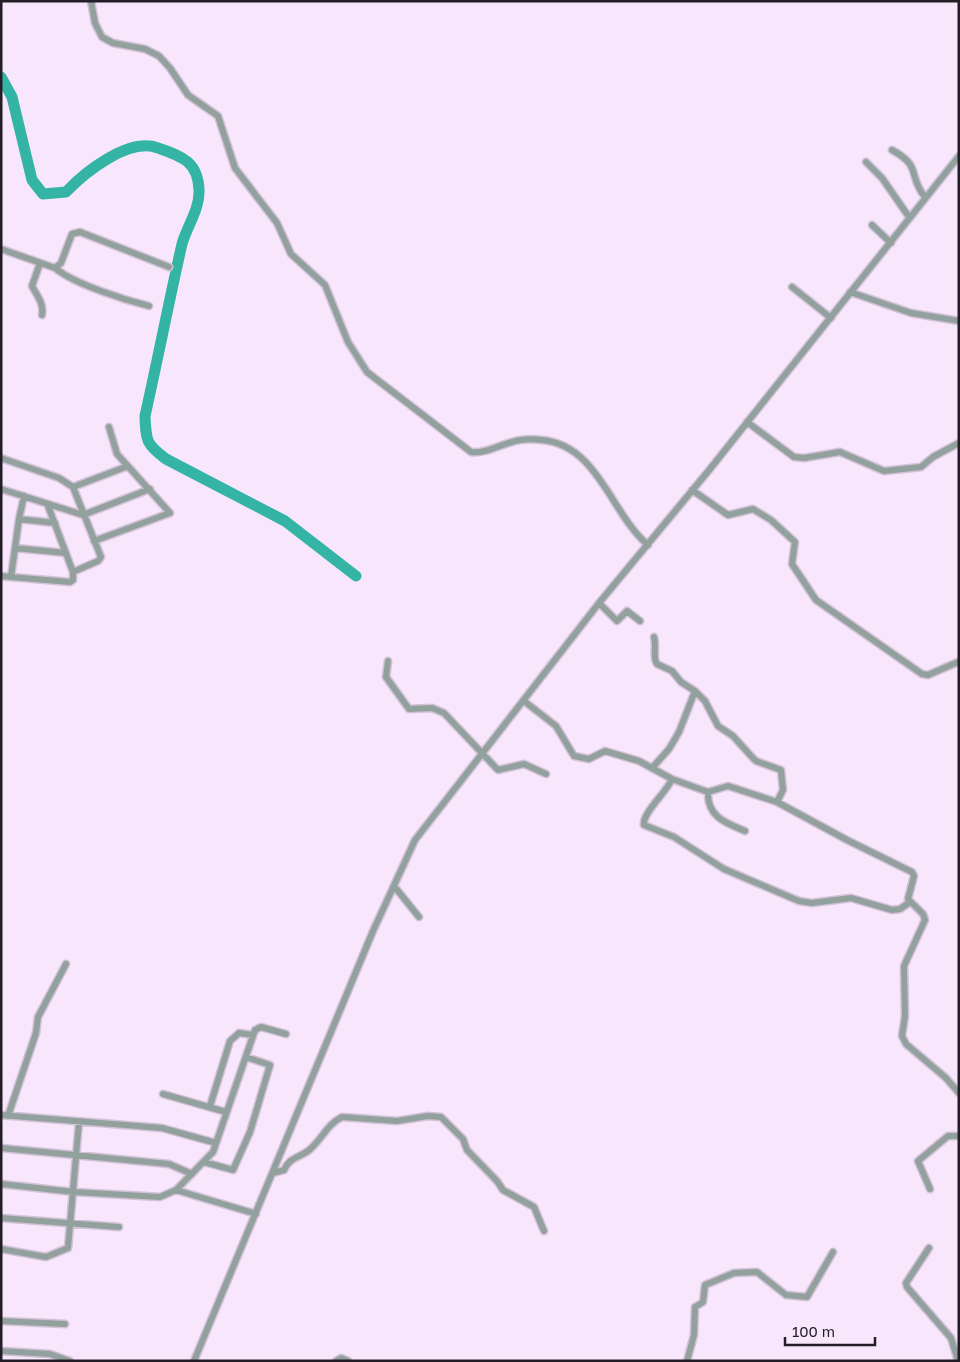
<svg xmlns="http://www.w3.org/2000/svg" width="960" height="1362" font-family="'Golos Text',sans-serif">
  <rect width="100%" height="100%" fill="#f8e6fd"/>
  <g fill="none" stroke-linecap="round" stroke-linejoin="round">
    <path stroke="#33b4a5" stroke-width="11" d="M 1,77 L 12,97 L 32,180 L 43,194 L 66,192 C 85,172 129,137 158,148 C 181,156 198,161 199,190 C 200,209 187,226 182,244 C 169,301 158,358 145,416 C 146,441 146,444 166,459 L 285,521 L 356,576"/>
    <defs>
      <path id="minor" d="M 91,1 L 95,23 L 102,37 L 113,43 L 145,49 L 159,56 L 170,68 L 188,95 L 218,116 L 235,168 L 277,223 L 291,254 L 325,285 L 348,342 L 367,372 L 471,452 C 485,454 499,445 512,442 C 521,439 533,439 542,440 C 598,445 611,514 648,545
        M 892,150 C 923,167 907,175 925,197
        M 866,162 L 882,178 L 909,217
        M 872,225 L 891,243
        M 1,249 L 55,268 L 61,263 L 72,234 L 80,232 L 169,267
        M 40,263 L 32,286 C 37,296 44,303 42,315
        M 55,268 C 74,284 125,300 149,306
        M 792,287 L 831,318
        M 850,292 L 911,313 L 959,321
        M 747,422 L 794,457 L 804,458 L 840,452 L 884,471 L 921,467 L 933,457 L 959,443
        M 1,458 L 59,478 L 73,487 L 128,466
        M 1,489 L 83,515 L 150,489
        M 692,490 L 728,515 L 753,509 L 771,520 L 795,542 L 792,564 L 816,600 L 922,674 L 928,675 L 958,662
        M 24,496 L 19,519 L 55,523
        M 48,506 L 73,572 L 98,561 L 101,557 L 73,487
        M 19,519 L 15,548 L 66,553
        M 94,541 L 170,513 L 117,454 L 109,427
        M 15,548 L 11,577 L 70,582 L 73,580 L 73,572
        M 1,576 L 11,577
        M 599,603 L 617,621 L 627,611 L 640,621
        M 654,637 C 657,646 652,657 657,664 L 672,671 L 681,682 L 695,691
        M 388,661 L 386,677 L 409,709 L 432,708 L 444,713 L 498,770 L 524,764 L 546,774
        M 524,701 L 556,726 L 574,756 L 589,759 L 605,751 L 639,761 L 672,779 L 708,792 L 728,786 L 777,802 L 847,840 L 912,872 L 914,876 L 908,899 L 923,914 L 925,920 L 904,966 L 905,1016 L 902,1036 L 906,1044 L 946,1078 L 959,1093
        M 653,767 L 669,749 L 679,732 L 695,691 L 705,701 L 718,726 L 733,736 L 751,756 L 756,761 L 781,770 L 783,790 L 777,802
        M 672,779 C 667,792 642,813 644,825 L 674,837 L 724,869 L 799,901 L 812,903 L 851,898 L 892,910 L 900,909 L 910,902
        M 708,792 C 707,817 726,823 745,831
        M 394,886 L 419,917
        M 163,1094 L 226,1112
        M 210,1106 L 230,1041 L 239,1033 L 253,1035
        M 1,1115 L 162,1128 L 216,1143
        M 8,1116 L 36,1033 L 38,1017 L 66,964
        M 1,1148 L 169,1164 L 192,1174
        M 204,1162 L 233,1170 L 250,1132 L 270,1065 L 246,1057
        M 273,1173 L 284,1170 C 289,1158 298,1158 308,1151 C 321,1141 327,1124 342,1117 L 397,1121 L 428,1116 L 441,1117 L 463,1139 L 467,1150 L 497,1181 L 503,1190 L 534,1207 L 544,1231
        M 1,1184 L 74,1192 L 160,1197 L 176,1190
        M 930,1189 L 918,1161 L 948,1136 L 959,1136
        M 256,1214 L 176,1190 L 213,1152 L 255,1030 L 261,1027 L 286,1034
        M 1,1218 L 119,1227
        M 929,1248 L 906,1283 L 907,1287 L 951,1338 L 958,1361
        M 1,1249 L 46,1257 L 68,1248 L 79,1122
        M 1,1321 L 65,1324
        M 1,1351 L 50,1354 L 70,1361
        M 194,1361 L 373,931 L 415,840 L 599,603 L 710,469 L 959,156
        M 336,1361 L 341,1358 L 348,1361
        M 687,1361 L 694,1335 L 695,1307 L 703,1302 L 705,1285 L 734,1273 L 757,1272 L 786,1295 L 807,1297 L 833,1252"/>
    </defs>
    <use href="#minor" stroke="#d2c2d6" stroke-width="9"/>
    <use href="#minor" stroke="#93a19e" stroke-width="6"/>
  </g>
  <rect width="960" height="1362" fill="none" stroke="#231d25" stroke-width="5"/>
  <path d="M785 1337v8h90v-8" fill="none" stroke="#231d25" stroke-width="2.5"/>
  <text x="792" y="1337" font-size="15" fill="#231d25" stroke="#f8e6fd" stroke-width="4" paint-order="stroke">100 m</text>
</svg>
